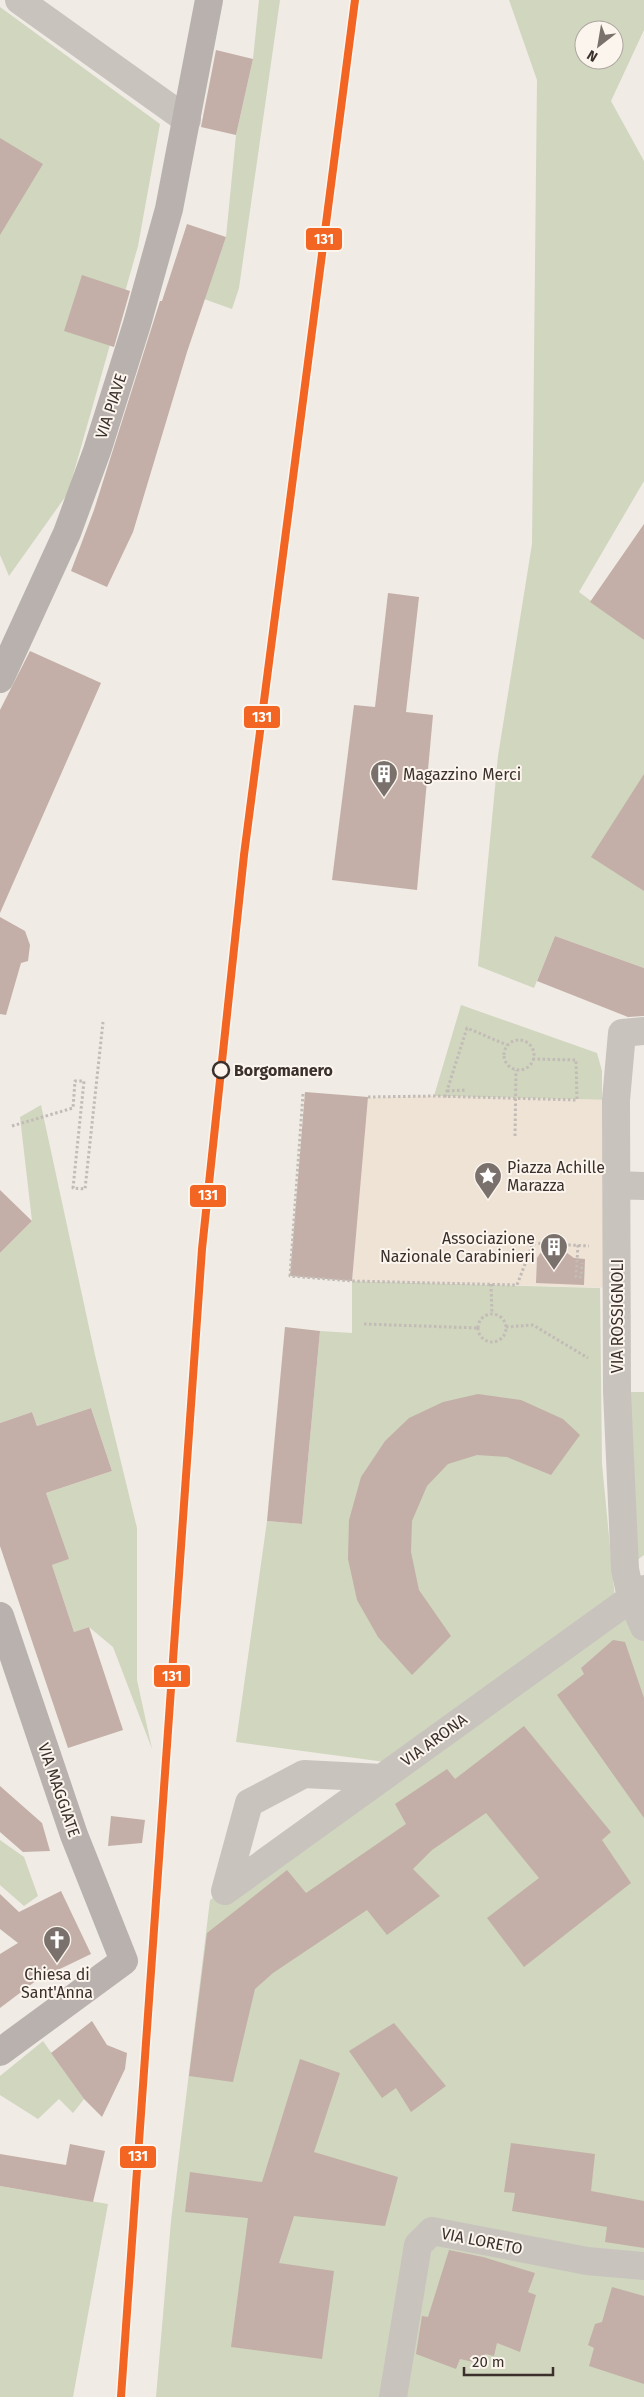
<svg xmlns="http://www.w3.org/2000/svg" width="644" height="2397" font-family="'Fira Sans',sans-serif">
  <rect width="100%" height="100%" fill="#f0ebe5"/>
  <path fill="#d1d6bf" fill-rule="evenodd" d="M 259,0 L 280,0 L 239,288 L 232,309 L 204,299 L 226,237 L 236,135 L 253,59 Z
    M 509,0 L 644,0 L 644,30 L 611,101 L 644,161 L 644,481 L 579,592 L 644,640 L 644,968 L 555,936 L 534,988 L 478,966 L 498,756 L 532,544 L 537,80 ZM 584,30 L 614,30 L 614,60 L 584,60 Z
    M 0,7 L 160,124 L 138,246 L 68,493 L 9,576 L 0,555 Z
    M 461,1005 L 597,1053 L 602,1071 L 602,1100 L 434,1096 Z
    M 41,1105 L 95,1355 L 137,1528 L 137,1680 L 152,1749 L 113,1647 L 89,1627 L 74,1632 L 52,1565 L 68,1559 L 46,1493 L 112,1471 L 91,1408 L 37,1426 L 32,1412 L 0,1423 L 0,1253 L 32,1221 L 20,1117 Z
    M 352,1281 L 600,1288 L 602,1464 L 616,1609 L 644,1627 L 644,2397 L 156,2397 L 171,2221 L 210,1900 L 400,1764 L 236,1742 L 267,1521 L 302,1524 L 320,1331 L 352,1333 Z
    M 617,1392 L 644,1392 L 644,1555 L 625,1569 Z
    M 0,1840 L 24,1857 L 38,1896 L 24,1906 L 0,1885 Z
    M 43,2041 L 84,2099 L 73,2113 L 59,2099 L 38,2119 L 0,2095 L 0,2076 Z
    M 0,2186 L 108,2204 L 73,2397 L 0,2397 Z"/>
  <path fill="#eee3d5" d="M 434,1096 L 616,1100 L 617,1288 L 352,1281 L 367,1098 Z"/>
  <path fill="#c3afa7" d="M 216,50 L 253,59 L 236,135 L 201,127 Z
    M 0,138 L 43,164 L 0,235 Z
    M 187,224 L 226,237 L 187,352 L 133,532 L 107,587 L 71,571 L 94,510 L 160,301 L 162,301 Z
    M 82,275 L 130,291 L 114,347 L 64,331 Z
    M 644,524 L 644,640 L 590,602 Z
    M 388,593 L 419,597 L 406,712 L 433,715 L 417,890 L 332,880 L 354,705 L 375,707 Z
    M 30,651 L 101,683 L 0,913 L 0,710 Z
    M 644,774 L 644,891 L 591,857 Z
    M 0,917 L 25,931 L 30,945 L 28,961 L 21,963 L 6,1015 L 0,1014 Z
    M 555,936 L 644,968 L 644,1016 L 628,1017 L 537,981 Z
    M 305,1092 L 368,1097 L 352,1281 L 290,1276 Z
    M 0,1190 L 32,1221 L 0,1253 Z
    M 550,1247 L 563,1250 L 574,1258 L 585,1259 L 584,1285 L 536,1283 L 537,1258 L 541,1252 Z
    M 285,1327 L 320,1331 L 302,1524 L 267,1521 Z
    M 478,1394 L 521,1400 L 563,1419 L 580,1435 L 551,1475 L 507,1457 L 477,1455 L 448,1464 L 427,1486 L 412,1521 L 411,1552 L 419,1590 L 451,1636 L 412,1675 L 378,1637 L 357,1600 L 348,1559 L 349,1520 L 361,1477 L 385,1441 L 409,1418 L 443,1402 Z
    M 91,1408 L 112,1471 L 46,1493 L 69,1559 L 52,1565 L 74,1632 L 89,1627 L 123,1730 L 68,1748 L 0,1546 L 0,1423 L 32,1412 L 37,1426 Z
    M 613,1640 L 625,1642 L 644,1698 L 644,1818 L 557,1695 L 584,1674 L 581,1668 Z
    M 524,1726 L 611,1832 L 602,1840 L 631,1883 L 524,1967 L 487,1918 L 539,1878 L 486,1813 L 432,1850 L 413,1869 L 440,1896 L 387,1935 L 367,1910 L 273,1973 L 255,1989 L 233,2082 L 189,2076 L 207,1933 L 287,1870 L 306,1893 L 406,1824 L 395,1804 L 447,1769 L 455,1779 Z
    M 0,1786 L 42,1823 L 50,1851 L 23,1852 L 0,1832 Z
    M 111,1816 L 145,1820 L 142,1843 L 108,1846 Z
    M 61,1891 L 91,1954 L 37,1980 L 0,2008 L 0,1954 L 18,1943 L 0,1929 L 0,1894 L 19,1912 Z
    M 92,2021 L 107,2045 L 127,2053 L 125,2069 L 102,2117 L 84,2099 L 51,2053 Z
    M 394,2023 L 446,2086 L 411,2112 L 396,2088 L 382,2098 L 349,2051 Z
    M 300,2059 L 340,2073 L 314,2152 L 398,2177 L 385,2226 L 294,2216 L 279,2263 L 334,2271 L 322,2359 L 231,2347 L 248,2218 L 185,2212 L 190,2172 L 262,2182 Z
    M 511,2143 L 595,2154 L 591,2191 L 644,2201 L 644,2248 L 605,2242 L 607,2227 L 512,2211 L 515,2193 L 504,2192 Z
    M 70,2144 L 105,2151 L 93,2202 L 0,2186 L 0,2154 L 66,2165 Z
    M 449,2250 L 483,2257 L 535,2273 L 528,2292 L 536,2295 L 520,2352 L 497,2343 L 494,2356 L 485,2354 L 482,2364 L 460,2359 L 456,2369 L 416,2354 L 422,2316 L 428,2317 Z
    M 612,2287 L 644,2296 L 644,2384 L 589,2366 L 594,2348 L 588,2345 L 595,2324 L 602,2322 Z"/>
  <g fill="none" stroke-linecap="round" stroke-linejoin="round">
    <path stroke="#c2bbb6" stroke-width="3" stroke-dasharray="2.5 2.5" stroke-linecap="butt" d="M504 1055a15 15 0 1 1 30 0a15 15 0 1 1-30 0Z
      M 447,1091 L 465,1090
      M 303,1094 L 290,1276 L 352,1281 L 517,1285 L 533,1243 L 589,1246
      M 368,1097 L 434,1096 L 577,1100 L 576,1060 L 533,1059
      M 445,1097 L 467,1028 L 507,1045
      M 12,1126 L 73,1108 L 75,1081 L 84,1081 L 73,1188 L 85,1189 L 103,1022
      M 515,1136 L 516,1070
      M 578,1245 L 576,1277 L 581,1277 L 582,1263
      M 491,1284 L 492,1314
      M478 1328a14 14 0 1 1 28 0a14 14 0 1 1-28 0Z
      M 364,1324 L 478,1328
      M 506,1327 L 533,1325 L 588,1358"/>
    <path stroke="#c9c3be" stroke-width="28" d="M 19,0 L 187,120
      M 644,1031 L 622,1033 L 616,1100 L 617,1392 L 625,1569 L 631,1598 L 644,1627
      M 617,1185 L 644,1186
      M 225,1891 L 644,1589
      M 225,1891 L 249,1803 L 304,1774 L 382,1778
      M 393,2397 L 418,2245 L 432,2231 L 587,2261 L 644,2266"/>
    <path stroke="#b8b1ad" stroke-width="28" d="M 0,679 L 67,533 L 97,451 L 137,324 L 169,209 L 209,0
      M 0,1616 L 74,1835 L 124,1961 L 0,2052"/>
    <defs>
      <path id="rail-1" d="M 121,2397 L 202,1249 L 244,855 L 355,0"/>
    </defs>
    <use href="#rail-1" stroke="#fbf5ee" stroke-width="11"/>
    <use href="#rail-1" stroke="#f26522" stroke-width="8"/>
  </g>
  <defs>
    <symbol id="building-pin" viewBox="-11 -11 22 30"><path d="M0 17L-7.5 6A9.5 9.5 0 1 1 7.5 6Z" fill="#7a716c" stroke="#fbf5ee"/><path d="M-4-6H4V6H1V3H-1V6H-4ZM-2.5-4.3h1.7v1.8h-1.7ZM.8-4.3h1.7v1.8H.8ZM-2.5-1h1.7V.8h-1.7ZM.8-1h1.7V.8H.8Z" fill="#fff"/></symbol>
    <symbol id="sight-pin" viewBox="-11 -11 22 30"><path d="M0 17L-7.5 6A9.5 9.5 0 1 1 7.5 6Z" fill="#7a716c" stroke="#fbf5ee"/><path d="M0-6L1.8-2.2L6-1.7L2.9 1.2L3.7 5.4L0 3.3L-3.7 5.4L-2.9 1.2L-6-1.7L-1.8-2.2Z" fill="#fff"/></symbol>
    <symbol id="church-pin" viewBox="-11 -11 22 30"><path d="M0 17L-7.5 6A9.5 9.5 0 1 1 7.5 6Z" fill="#7a716c" stroke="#fbf5ee"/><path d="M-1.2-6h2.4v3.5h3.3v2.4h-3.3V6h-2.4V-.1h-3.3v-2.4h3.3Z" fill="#fff"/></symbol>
  </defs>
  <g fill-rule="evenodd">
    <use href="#building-pin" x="368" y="758" width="32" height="43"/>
    <use href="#sight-pin" x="472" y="1160" width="32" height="43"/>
    <use href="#building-pin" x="538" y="1231" width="32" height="43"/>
    <use href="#church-pin" x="41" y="1924" width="32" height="43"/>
  </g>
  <circle fill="#fbf5ee" stroke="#3b302b" stroke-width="2.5" cx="221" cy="1070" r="8"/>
  <g text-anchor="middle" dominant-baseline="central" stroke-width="4" stroke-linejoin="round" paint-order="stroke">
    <g font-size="16" fill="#3b302b" stroke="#fbf5ee">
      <text transform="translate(111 406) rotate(-72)">VIA PIAVE</text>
      <text transform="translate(617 1316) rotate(-90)">VIA ROSSIGNOLI</text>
      <text transform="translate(434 1740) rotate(-36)">VIA ARONA</text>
      <text transform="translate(59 1790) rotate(71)">VIA MAGGIATE</text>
      <text transform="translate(482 2241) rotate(11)">VIA LORETO</text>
    </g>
    <g font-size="16" fill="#3b302b" stroke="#fbf5ee" text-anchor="start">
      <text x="403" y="774">Magazzino Merci</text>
      <text x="507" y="1167">Piazza Achille<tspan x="507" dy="18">Marazza</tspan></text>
      <text x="535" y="1238" text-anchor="end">Associazione<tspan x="535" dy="18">Nazionale Carabinieri</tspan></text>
      <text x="57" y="1974" text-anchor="middle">Chiesa di<tspan x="57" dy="18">Sant'Anna</tspan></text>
    </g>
    <g font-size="16" font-weight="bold" fill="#3b302b" stroke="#fbf5ee" text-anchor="start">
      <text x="234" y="1070">Borgomanero</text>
    </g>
  </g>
  <g stroke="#fbf5ee" stroke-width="2">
    <rect x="305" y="227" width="38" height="24" rx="5" fill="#f26522"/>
    <rect x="243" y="705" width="38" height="24" rx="5" fill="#f26522"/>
    <rect x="189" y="1184" width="38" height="24" rx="5" fill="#f26522"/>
    <rect x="153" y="1664" width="38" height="24" rx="5" fill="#f26522"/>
    <rect x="119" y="2145" width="38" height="24" rx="5" fill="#f26522"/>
  </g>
  <g font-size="14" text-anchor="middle" font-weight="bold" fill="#fff">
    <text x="324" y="244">131</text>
    <text x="262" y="722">131</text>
    <text x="208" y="1200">131</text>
    <text x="172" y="1681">131</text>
    <text x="138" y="2161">131</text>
  </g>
  <g transform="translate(599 45) rotate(211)"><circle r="24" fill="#fbf5ee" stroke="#aea6a0"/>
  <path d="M0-4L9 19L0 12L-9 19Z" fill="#7a716c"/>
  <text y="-8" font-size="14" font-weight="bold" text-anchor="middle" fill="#3b302b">N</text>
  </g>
  <path d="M464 2367v8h89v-8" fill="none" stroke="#3b302b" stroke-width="2.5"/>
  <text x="472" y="2367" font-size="15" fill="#3b302b" stroke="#fbf5ee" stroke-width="4" paint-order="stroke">20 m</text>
</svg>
